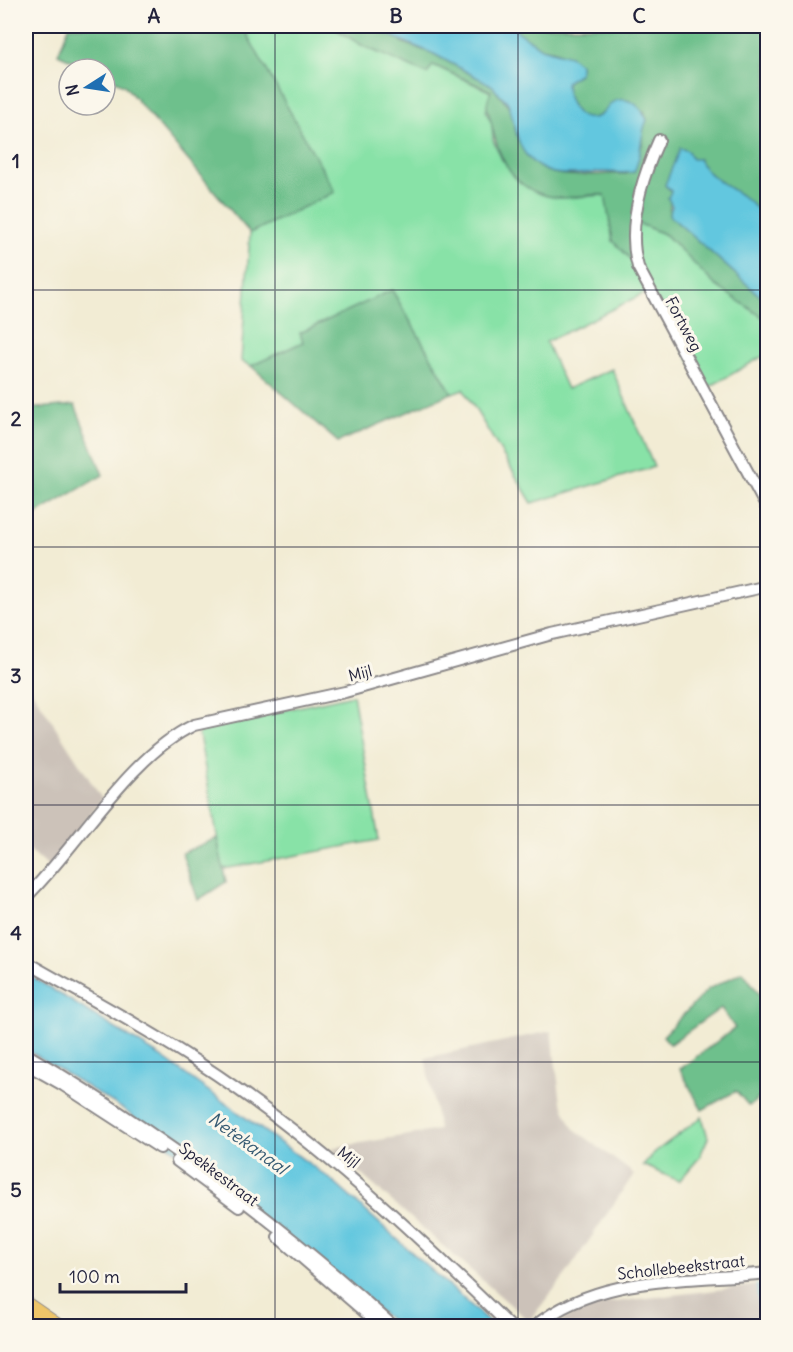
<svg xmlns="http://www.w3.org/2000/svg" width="793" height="1352" font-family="Delius,sans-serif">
  <rect width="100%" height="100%" fill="#fbf7ec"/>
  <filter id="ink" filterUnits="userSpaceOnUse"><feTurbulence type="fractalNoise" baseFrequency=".0167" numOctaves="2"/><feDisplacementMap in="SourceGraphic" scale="12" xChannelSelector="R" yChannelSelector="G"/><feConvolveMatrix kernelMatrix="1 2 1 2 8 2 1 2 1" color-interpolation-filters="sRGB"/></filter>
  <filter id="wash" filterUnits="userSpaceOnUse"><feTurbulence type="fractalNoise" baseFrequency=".008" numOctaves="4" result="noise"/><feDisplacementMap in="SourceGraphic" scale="24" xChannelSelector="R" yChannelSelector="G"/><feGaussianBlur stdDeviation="1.35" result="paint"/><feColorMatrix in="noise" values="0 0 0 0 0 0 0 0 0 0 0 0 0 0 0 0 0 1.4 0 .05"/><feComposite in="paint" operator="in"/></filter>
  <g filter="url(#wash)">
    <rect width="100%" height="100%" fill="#f2ecd4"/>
    <path fill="#ccc2b9" d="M 26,681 L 102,799 L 50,868 L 26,847 Z
      M 551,1031 L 561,1102 L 573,1128 L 634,1174 L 567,1273 L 529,1321 L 331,1148 L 439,1130 L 425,1058 Z
      M 767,1284 L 767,1326 L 554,1326 L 588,1305 Z"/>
    <path fill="#88e2a7" stroke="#558271" stroke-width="1.5" d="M 242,26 L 331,26 L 363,46 L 426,73 L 433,65 L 491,92 L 486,112 L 492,124 L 493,140 L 502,160 L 558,198 L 606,195 L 613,241 L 635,222 L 666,235 L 715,285 L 767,320 L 767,363 L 763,356 L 706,389 L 649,291 L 546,342 L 567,389 L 612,369 L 654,467 L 532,503 L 463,389 L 452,393 L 392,291 L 300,333 L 303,342 L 251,366 L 241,361 L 250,233 L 335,192 Z
      M 353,695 L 379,840 L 223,869 L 198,729 Z
      M 702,1117 L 708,1138 L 699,1158 L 679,1181 L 643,1165 L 655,1152 Z"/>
    <path fill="#6ec08c" stroke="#487164" stroke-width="1.5" d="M 69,26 L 242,26 L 335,192 L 250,233 L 124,85 L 105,76 L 105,69 L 90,69 L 58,54 Z
      M 331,26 L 367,26 L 399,37 L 403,43 L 434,54 L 493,86 C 497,96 507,99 511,112 C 517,128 521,149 533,162 C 554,184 599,172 627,174 L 643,143 L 642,130 L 647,120 L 644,111 L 613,102 C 609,106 604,113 599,116 C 577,127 566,99 566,82 L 580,73 L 580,64 L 556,51 L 541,48 L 513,28 L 504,26 L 767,26 L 767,219 C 759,211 751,202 742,196 C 725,184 708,178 699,159 L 665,185 L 671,191 L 669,215 L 767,302 L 767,320 L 715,285 L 666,235 L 635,222 L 638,267 L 613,241 L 605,195 C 583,193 566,203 541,194 C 510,184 498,155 492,126 C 489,109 483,110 491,91 L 433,65 L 427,74 L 363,46 Z
      M 392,290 L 452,393 L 338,442 L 251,366 L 303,342 L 300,333 Z
      M 75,405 L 103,475 L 26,520 L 26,409 Z
      M 217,838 L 226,882 L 198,900 L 182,853 Z
      M 743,972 L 767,1004 L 767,1092 L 749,1106 L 736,1091 L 702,1110 L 680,1069 L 735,1028 L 721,1008 L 670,1044 L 663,1036 L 708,989 Z"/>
    <path fill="#62c7df" stroke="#42748d" stroke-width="1.5" d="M 367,26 L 504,26 L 513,28 L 541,48 L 570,56 L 580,64 L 580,73 L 566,82 C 565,99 577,126 599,116 C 605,113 608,105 613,102 C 628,94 642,107 647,120 C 639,136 643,155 634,172 C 624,174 615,172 606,172 C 575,172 546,184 524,152 C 515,139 514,119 508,103 C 504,96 496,94 493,86 L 434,54 Z
      M 680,148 L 688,151 L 692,159 L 699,159 C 708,178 725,184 742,196 C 751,202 759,211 767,219 L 767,302 L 669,215 L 672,206 L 668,198 L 671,191 L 665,185 Z
      M 26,973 L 163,1058 L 329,1178 L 494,1326 L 398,1326 L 123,1109 L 26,1049 Z"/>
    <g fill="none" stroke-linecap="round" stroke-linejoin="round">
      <path stroke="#62c7df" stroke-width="2" d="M 757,1285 L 762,1326"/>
    </g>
  </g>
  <g filter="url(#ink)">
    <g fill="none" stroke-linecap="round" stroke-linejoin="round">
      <defs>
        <path id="minor" d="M 659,140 C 642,178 626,226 638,267 L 768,510
          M 26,897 C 78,846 129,756 194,725 L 345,692 L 552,634 L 768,586
          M 26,962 C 96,1002 170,1041 236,1088 C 335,1157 424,1242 510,1326
          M 26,1054 C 157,1131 280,1223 393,1326
          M 26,1064 L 63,1085 L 160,1148
          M 177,1161 L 239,1207
          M 278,1237 L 381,1326
          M 535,1326 C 601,1273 688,1282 768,1273"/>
        <path id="major" d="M 26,1304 L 58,1326
          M 26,1319 L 36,1326"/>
      </defs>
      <use href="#minor" stroke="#8a8788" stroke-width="14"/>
      <use href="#major" stroke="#8a8788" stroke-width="16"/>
      <use href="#minor" stroke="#fff" stroke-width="10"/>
      <use href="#major" stroke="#eec569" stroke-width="14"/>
    </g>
  </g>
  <path fill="none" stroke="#22223b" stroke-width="1.5" stroke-opacity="0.55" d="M 275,26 L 275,1326M 518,26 L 518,1326M 26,290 L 768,290M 26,547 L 768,547M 26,805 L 768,805M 26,1062 L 768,1062"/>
  <g text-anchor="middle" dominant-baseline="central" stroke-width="6" stroke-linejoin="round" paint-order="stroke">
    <g font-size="16" fill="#22223b" stroke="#fbf7ec">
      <text transform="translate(684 324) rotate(62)">Fortweg</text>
      <text transform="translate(360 673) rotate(-14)">Mijl</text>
      <text transform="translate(349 1157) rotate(39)">Mijl</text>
      <text transform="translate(219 1174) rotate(37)">Spekkestraat</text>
      <text transform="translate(681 1267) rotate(-6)">Schollebeekstraat</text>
    </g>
    <g font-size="18" font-style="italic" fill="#385c74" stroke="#fbf7ec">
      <text transform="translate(248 1143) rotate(36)">Netekanaal</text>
    </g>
  </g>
  <rect width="793" height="1352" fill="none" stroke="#fbf7ec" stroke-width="66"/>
  <g transform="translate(87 87) rotate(258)"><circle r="28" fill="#fbf7ec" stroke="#a4a2a5" stroke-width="1.5"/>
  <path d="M0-4.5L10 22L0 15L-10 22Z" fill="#1f6fb2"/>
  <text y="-9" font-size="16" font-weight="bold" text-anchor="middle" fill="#22223b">N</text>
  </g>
  <path d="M60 1283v9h126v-9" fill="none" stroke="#22223b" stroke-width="3"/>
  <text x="69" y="1283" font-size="18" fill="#22223b" stroke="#fbf7ec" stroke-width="4.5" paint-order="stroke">100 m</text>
  <rect x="33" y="33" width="727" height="1286" fill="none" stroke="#22223b" stroke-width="2"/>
  <g font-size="20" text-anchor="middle" font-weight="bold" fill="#22223b">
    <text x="154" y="23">A</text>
    <text x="396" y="23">B</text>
    <text x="639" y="23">C</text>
    <text x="16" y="168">1</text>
    <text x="16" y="426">2</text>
    <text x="16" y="683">3</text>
    <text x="16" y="940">4</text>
    <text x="16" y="1197">5</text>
  </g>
</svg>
